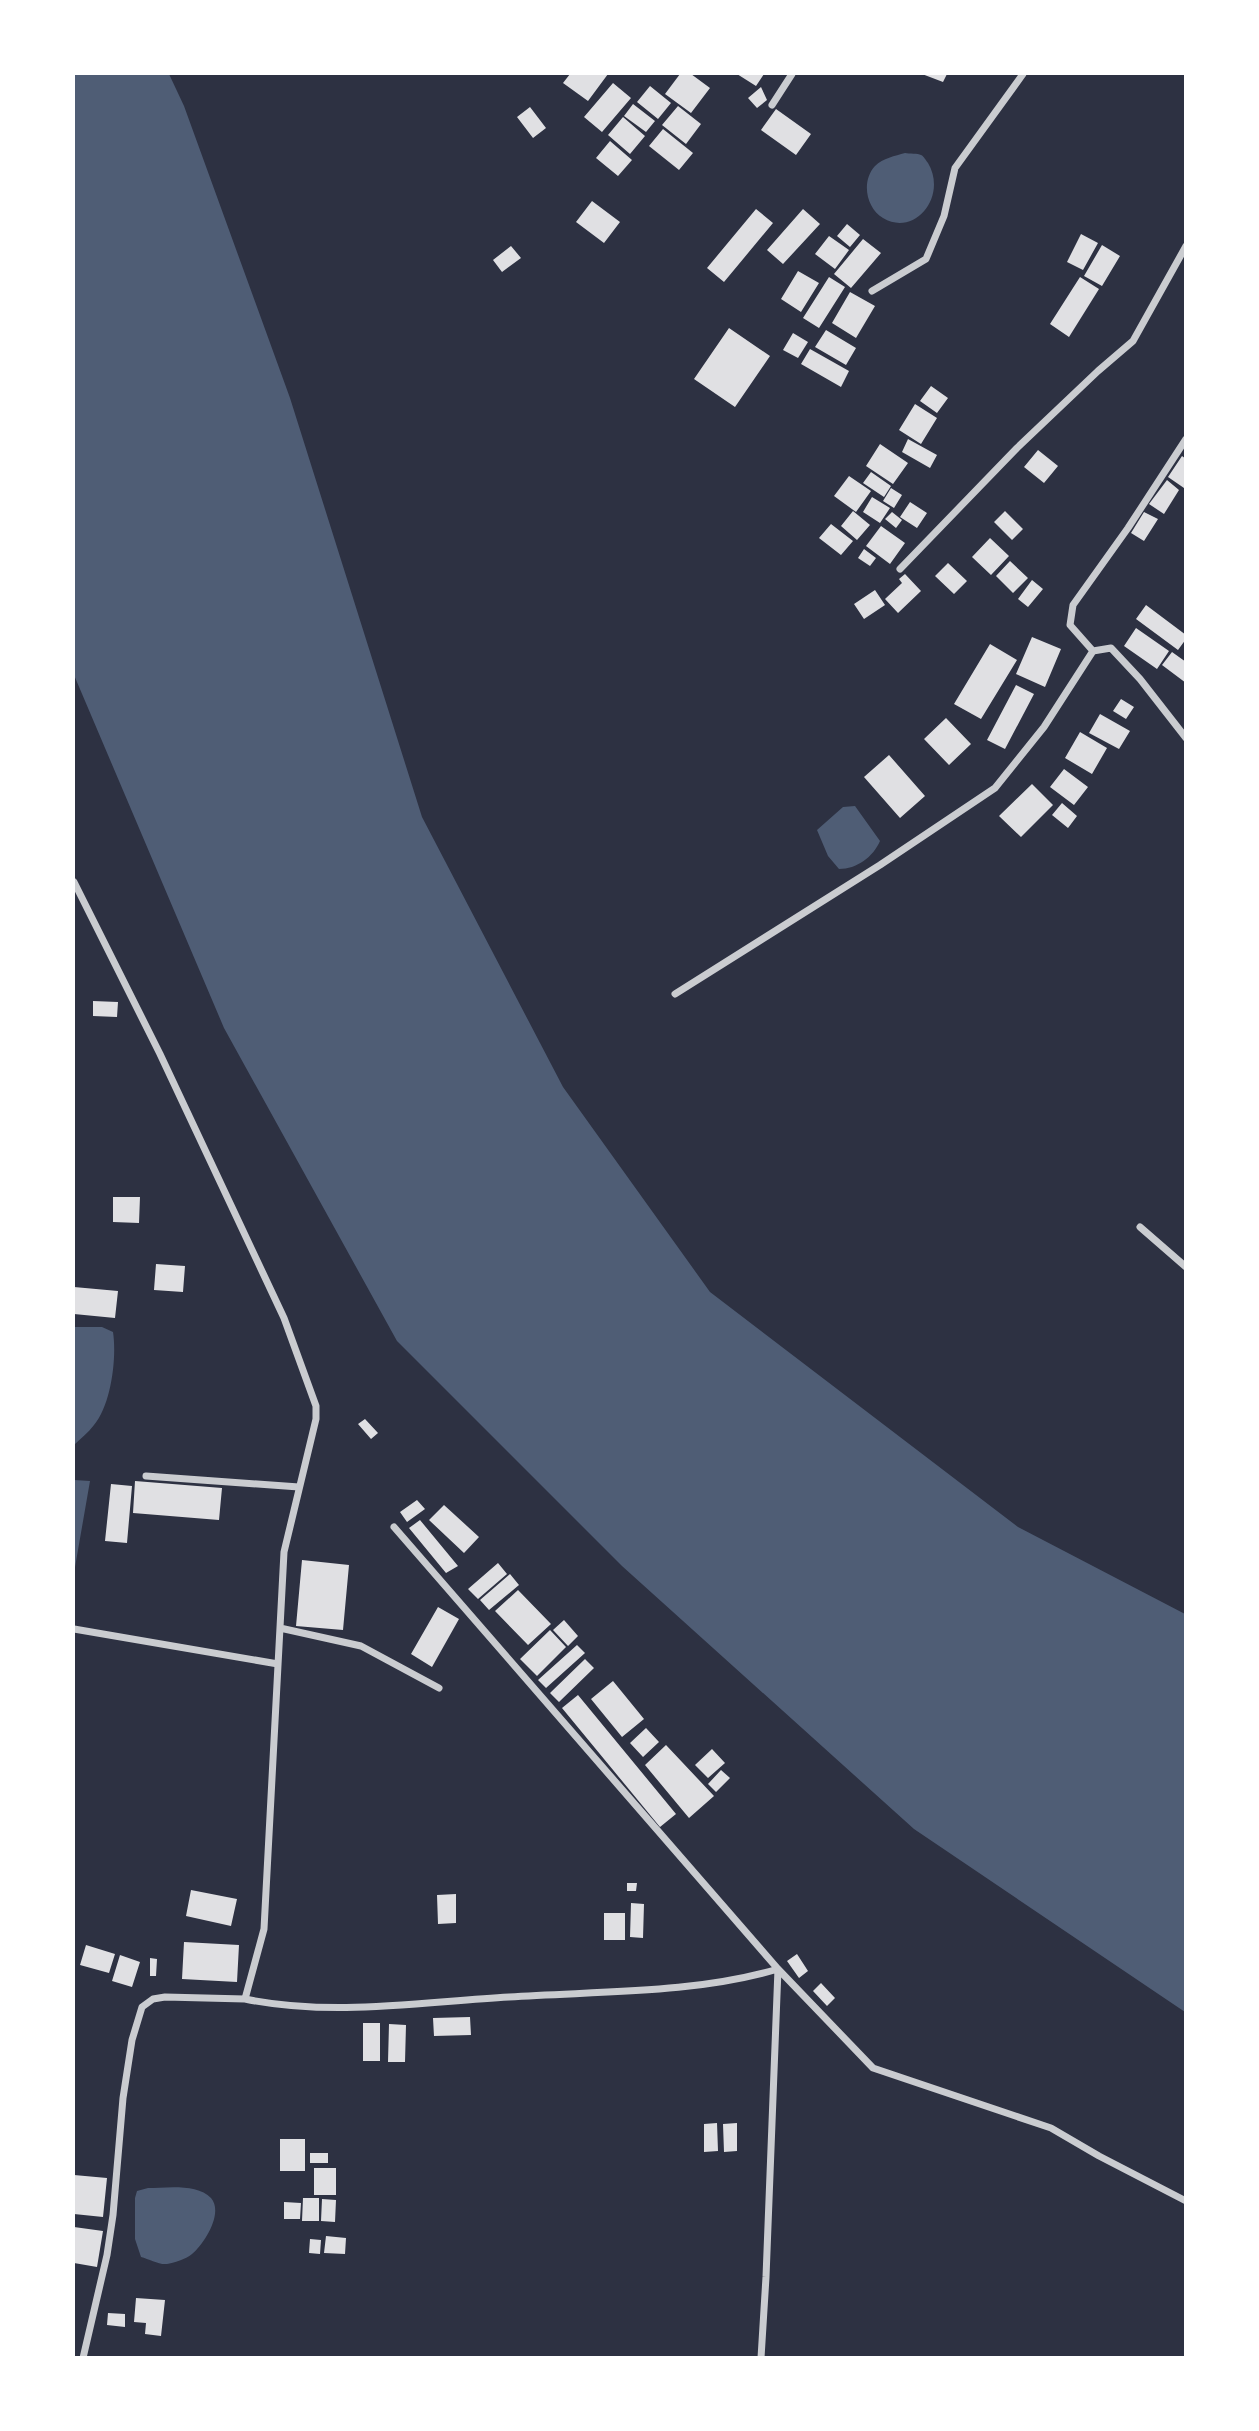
<svg xmlns="http://www.w3.org/2000/svg" width="1259" height="2431" font-family="Quicksand,sans-serif">
  <rect width="100%" height="100%" fill="#2d3142"/>
  <path fill="#4f5d75" d="M 74,74 L 169,74 L 184,106 L 290,398 L 422,817 L 563,1087 L 710,1292 L 1018,1527 L 1185,1614 L 1185,2012 L 914,1829 L 622,1566 L 397,1341 L 224,1028 L 74,675 Z
    M 905,153 C 909,154 918,153 921,155 C 924,156 926,161 928,163 C 948,197 914,237 883,218 C 866,208 861,181 875,166 C 883,158 895,156 905,153 Z
    M 855,806 L 880,841 C 873,857 857,869 839,869 L 828,856 L 817,830 L 843,807 Z
    M 74,1327 L 102,1327 L 113,1332 C 117,1358 111,1405 94,1425 C 88,1433 80,1439 74,1445 Z
    M 74,1480 L 90,1481 L 74,1573 Z
    M 148,2188 C 165,2188 197,2183 211,2198 C 224,2213 204,2244 192,2254 C 187,2259 173,2263 167,2264 C 159,2265 149,2259 141,2257 L 135,2239 L 135,2198 L 137,2191 Z"/>
  <path fill="#e0e0e3" d="M 570,74 L 608,74 L 588,101 L 563,83 Z
    M 680,74 L 691,74 L 710,88 L 691,113 L 665,94 Z
    M 737,74 L 764,74 L 756,86 Z
    M 922,74 L 947,74 L 943,82 Z
    M 613,83 L 631,98 L 602,132 L 584,117 Z
    M 650,86 L 671,103 L 658,119 L 637,102 Z
    M 761,87 L 767,100 L 757,108 L 748,98 Z
    M 633,104 L 655,121 L 646,132 L 624,116 Z
    M 678,106 L 701,124 L 686,144 L 662,125 Z
    M 530,107 L 546,128 L 533,138 L 517,117 Z
    M 776,109 L 811,134 L 796,155 L 761,130 Z
    M 623,117 L 645,136 L 630,154 L 608,135 Z
    M 663,129 L 693,153 L 679,170 L 649,146 Z
    M 610,141 L 632,160 L 618,176 L 596,158 Z
    M 592,201 L 620,222 L 604,243 L 576,222 Z
    M 756,209 L 773,223 L 724,282 L 707,268 Z
    M 803,209 L 820,224 L 783,264 L 767,250 Z
    M 847,224 L 860,235 L 850,247 L 837,236 Z
    M 1081,234 L 1098,243 L 1083,270 L 1067,262 Z
    M 829,236 L 849,250 L 835,269 L 815,254 Z
    M 863,239 L 881,253 L 851,288 L 834,274 Z
    M 1102,245 L 1120,256 L 1102,286 L 1084,276 Z
    M 511,246 L 521,258 L 502,272 L 493,260 Z
    M 798,271 L 819,283 L 801,312 L 781,299 Z
    M 829,277 L 845,287 L 819,328 L 803,318 Z
    M 1080,277 L 1099,289 L 1069,337 L 1050,324 Z
    M 850,292 L 875,306 L 856,338 L 832,323 Z
    M 729,328 L 770,356 L 735,407 L 694,379 Z
    M 826,330 L 856,348 L 846,365 L 815,347 Z
    M 793,333 L 808,342 L 798,358 L 783,350 Z
    M 810,349 L 849,371 L 841,387 L 801,364 Z
    M 931,386 L 948,398 L 937,413 L 920,401 Z
    M 915,404 L 937,418 L 921,444 L 899,430 Z
    M 908,439 L 937,455 L 930,468 L 902,452 Z
    M 880,444 L 908,463 L 893,484 L 866,466 Z
    M 1038,450 L 1058,466 L 1044,483 L 1024,467 Z
    M 1182,456 L 1186,459 L 1184,488 L 1168,477 Z
    M 871,472 L 891,486 L 884,497 L 863,483 Z
    M 849,476 L 871,491 L 856,512 L 834,496 Z
    M 1167,480 L 1179,490 L 1164,514 L 1149,504 Z
    M 891,488 L 902,495 L 894,508 L 883,501 Z
    M 872,497 L 890,508 L 880,523 L 863,512 Z
    M 910,502 L 927,513 L 917,528 L 900,517 Z
    M 853,511 L 870,525 L 857,540 L 841,526 Z
    M 1005,511 L 1023,529 L 1012,540 L 994,522 Z
    M 892,512 L 902,520 L 896,528 L 885,519 Z
    M 1144,512 L 1158,519 L 1144,541 L 1131,533 Z
    M 831,524 L 853,541 L 841,555 L 819,538 Z
    M 881,526 L 905,543 L 890,564 L 866,546 Z
    M 990,538 L 1009,556 L 991,575 L 972,557 Z
    M 864,549 L 876,558 L 870,566 L 858,558 Z
    M 1010,561 L 1028,578 L 1013,593 L 996,576 Z
    M 948,563 L 967,581 L 954,594 L 935,576 Z
    M 905,574 L 921,591 L 898,613 L 885,599 L 902,583 L 899,579 Z
    M 1032,580 L 1043,589 L 1028,607 L 1018,599 Z
    M 875,590 L 885,605 L 864,619 L 854,604 Z
    M 1146,605 L 1186,635 L 1186,639 L 1178,650 L 1136,619 Z
    M 1136,628 L 1169,651 L 1157,669 L 1124,646 Z
    M 1032,637 L 1061,649 L 1045,687 L 1016,674 Z
    M 990,644 L 1017,660 L 981,719 L 954,704 Z
    M 1172,652 L 1186,662 L 1186,683 L 1162,665 Z
    M 1016,685 L 1034,694 L 1005,749 L 987,740 Z
    M 1121,699 L 1134,707 L 1126,719 L 1113,711 Z
    M 1100,714 L 1130,731 L 1119,749 L 1089,733 Z
    M 946,718 L 971,744 L 949,765 L 924,739 Z
    M 1080,732 L 1107,748 L 1092,774 L 1065,758 Z
    M 889,755 L 925,796 L 900,818 L 864,777 Z
    M 1064,769 L 1088,787 L 1074,805 L 1050,787 Z
    M 1032,784 L 1053,805 L 1021,837 L 999,816 Z
    M 1062,803 L 1077,816 L 1068,828 L 1052,815 Z
    M 93,1001 L 118,1002 L 117,1017 L 93,1016 Z
    M 113,1197 L 140,1197 L 139,1223 L 113,1222 Z
    M 156,1264 L 185,1266 L 183,1292 L 154,1290 Z
    M 74,1287 L 118,1291 L 115,1318 L 74,1314 Z
    M 365,1419 L 378,1433 L 371,1439 L 358,1424 Z
    M 135,1481 L 222,1488 L 219,1520 L 133,1513 Z
    M 111,1484 L 132,1486 L 127,1543 L 105,1541 Z
    M 417,1500 L 425,1509 L 407,1522 L 400,1512 Z
    M 444,1505 L 479,1537 L 464,1553 L 429,1520 Z
    M 420,1520 L 458,1566 L 446,1573 L 409,1528 Z
    M 302,1560 L 349,1565 L 343,1630 L 296,1626 Z
    M 498,1563 L 507,1574 L 478,1599 L 468,1589 Z
    M 510,1574 L 519,1585 L 489,1610 L 480,1600 Z
    M 518,1590 L 551,1624 L 528,1645 L 495,1611 Z
    M 438,1607 L 459,1619 L 432,1667 L 411,1654 Z
    M 564,1620 L 578,1636 L 568,1646 L 553,1630 Z
    M 550,1630 L 566,1647 L 537,1676 L 520,1659 Z
    M 577,1645 L 585,1653 L 546,1688 L 538,1680 Z
    M 585,1659 L 594,1668 L 559,1702 L 550,1693 Z
    M 613,1681 L 644,1719 L 622,1737 L 591,1699 Z
    M 578,1695 L 676,1814 L 660,1827 L 562,1708 Z
    M 646,1728 L 659,1742 L 643,1757 L 630,1743 Z
    M 666,1745 L 714,1796 L 689,1818 L 645,1765 Z
    M 712,1749 L 725,1763 L 708,1778 L 695,1765 Z
    M 721,1770 L 730,1778 L 716,1792 L 708,1784 Z
    M 627,1883 L 637,1883 L 636,1891 L 627,1891 Z
    M 191,1890 L 237,1899 L 231,1926 L 186,1916 Z
    M 456,1894 L 456,1923 L 438,1924 L 437,1895 Z
    M 631,1903 L 644,1904 L 643,1938 L 630,1937 Z
    M 604,1913 L 625,1913 L 625,1940 L 604,1940 Z
    M 184,1942 L 239,1945 L 237,1982 L 182,1979 Z
    M 86,1945 L 115,1954 L 109,1973 L 80,1965 Z
    M 797,1954 L 808,1971 L 799,1978 L 787,1961 Z
    M 120,1955 L 140,1962 L 132,1987 L 112,1981 Z
    M 150,1958 L 157,1959 L 156,1976 L 150,1976 Z
    M 821,1983 L 835,1998 L 827,2006 L 813,1991 Z
    M 470,2017 L 471,2035 L 434,2036 L 433,2018 Z
    M 363,2023 L 380,2023 L 380,2061 L 363,2061 Z
    M 389,2024 L 406,2025 L 405,2062 L 388,2062 Z
    M 717,2123 L 718,2151 L 704,2152 L 704,2124 Z
    M 737,2123 L 737,2151 L 724,2152 L 723,2124 Z
    M 280,2139 L 305,2139 L 305,2171 L 280,2171 Z
    M 310,2153 L 328,2153 L 328,2163 L 310,2163 Z
    M 314,2168 L 336,2168 L 336,2195 L 314,2195 Z
    M 74,2175 L 107,2178 L 103,2217 L 74,2214 Z
    M 303,2198 L 319,2198 L 319,2221 L 302,2221 Z
    M 322,2199 L 336,2200 L 335,2222 L 321,2221 Z
    M 284,2202 L 301,2203 L 300,2219 L 284,2219 Z
    M 74,2227 L 103,2231 L 97,2267 L 74,2263 Z
    M 326,2236 L 346,2238 L 345,2254 L 324,2253 Z
    M 310,2239 L 321,2240 L 320,2254 L 309,2253 Z
    M 136,2298 L 165,2300 L 161,2336 L 145,2334 L 146,2323 L 134,2322 Z
    M 108,2313 L 125,2314 L 125,2327 L 107,2325 Z"/>
  <g fill="none" stroke-linecap="round" stroke-linejoin="round">
    <path stroke="#caccd0" stroke-width="7" d="M 772,105 L 792,74
      M 872,291 L 926,259 L 944,216 L 955,168 L 1023,74
      M 900,569 L 1017,448 L 1098,371 L 1133,341 L 1186,246
      M 1093,651 L 1070,625 L 1073,605 L 1128,528 L 1186,439
      M 74,882 L 160,1054 L 284,1318 L 316,1406 L 316,1419 L 284,1552 L 264,1929 L 245,1999 L 165,1997 L 153,1999 L 142,2007 L 132,2040 L 123,2098 L 113,2215 L 107,2255 L 83,2358
      M 675,994 L 880,865 L 995,788 L 1044,727 L 1093,651 L 1111,648 L 1140,679 L 1186,738
      M 1140,1227 L 1186,1267
      M 146,1476 L 299,1487
      M 394,1527 L 778,1969 L 873,2068 L 1051,2128 L 1099,2156 L 1186,2201
      M 280,1628 L 361,1646 L 439,1688
      M 74,1629 L 278,1664
      M 245,1999 C 333,2017 421,2002 509,1997 C 598,1991 693,1994 778,1969
      M 761,2358 L 766,2277 L 778,1969"/>
  </g>
  <rect width="1259" height="2431" fill="none" stroke="#ffffff" stroke-width="150"/>
</svg>
